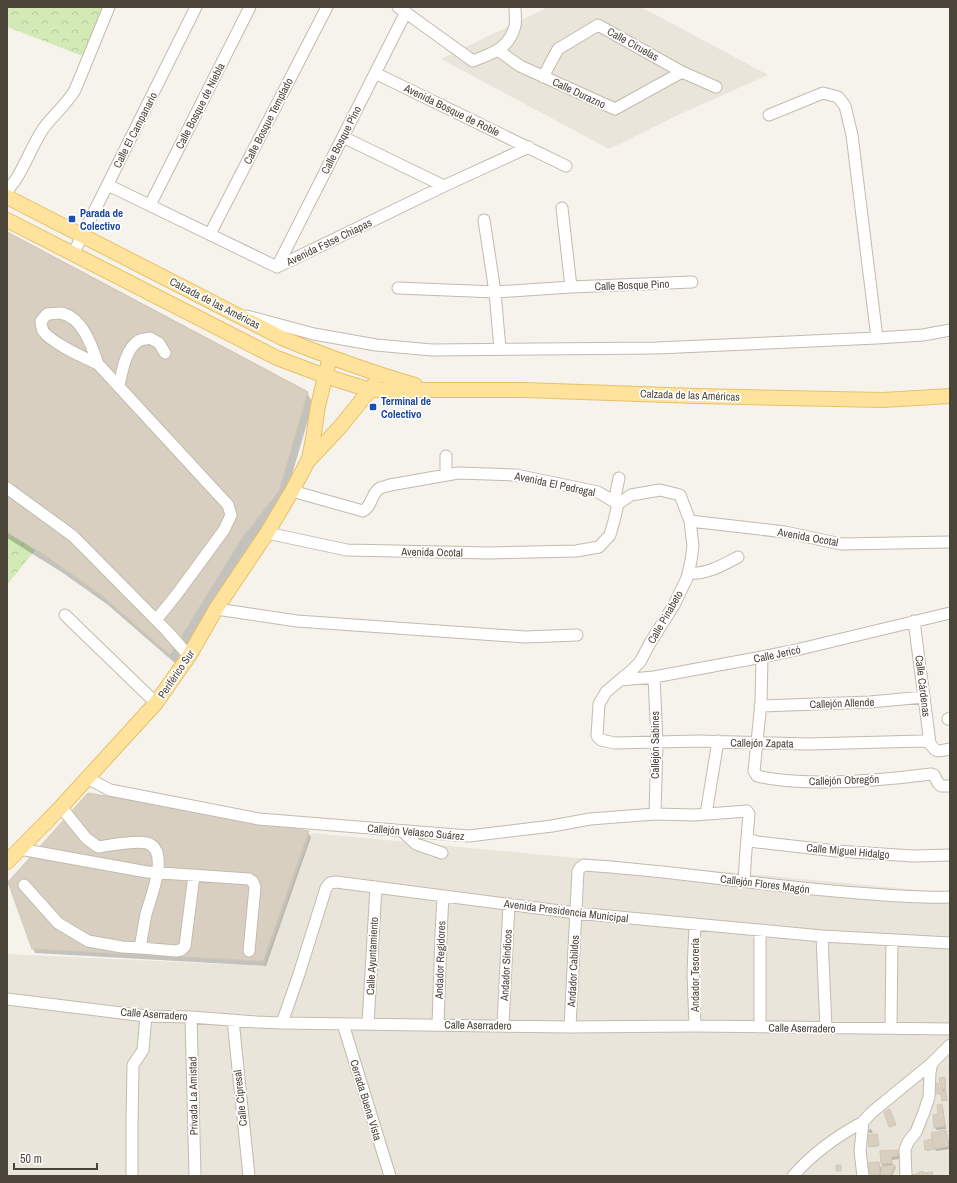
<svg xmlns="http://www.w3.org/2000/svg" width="957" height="1183" font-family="'Archivo Narrow',sans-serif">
  <defs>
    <pattern id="park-crowns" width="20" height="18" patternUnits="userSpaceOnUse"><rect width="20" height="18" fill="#d2eab5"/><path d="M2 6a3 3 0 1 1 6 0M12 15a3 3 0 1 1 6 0" fill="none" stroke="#b6ca9c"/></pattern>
  </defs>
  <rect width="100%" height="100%" fill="#f6f3ec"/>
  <path fill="#eae5da" d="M 548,7 L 641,7 L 768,75 L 678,115 L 609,149 L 441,59 Z
    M 311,833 L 950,893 L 950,1109 L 949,1122 L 950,1130 L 950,1176 L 7,1176 L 7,954 L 264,966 Z"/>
  <path fill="url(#park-crowns)" d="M 7,7 L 104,7 L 83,56 L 7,27 Z
    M 7,532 L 36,549 L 7,585 Z"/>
  <path fill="#0003" d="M 7,233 L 307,393 L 313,403 L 284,502 L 247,549 L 176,664 L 108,605 L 63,573 L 7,538 Z
    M 308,832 L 311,837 L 266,966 L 35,953 L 33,948 Z
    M 945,1079 L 946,1090 L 945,1091 L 946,1093 L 947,1101 L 943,1101 L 943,1092 L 942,1090 Z
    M 941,1105 L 943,1108 L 946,1129 L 937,1130 L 935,1128 Z
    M 871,1129 L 873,1133 L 869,1133 L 868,1130 Z
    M 945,1131 L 947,1134 L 950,1149 L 936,1151 L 935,1149 L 927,1151 L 925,1142 L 932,1141 L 934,1144 Z
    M 877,1135 L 879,1146 L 870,1147 L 870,1146 Z
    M 897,1151 L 899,1154 L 899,1159 L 892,1160 L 893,1166 L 896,1167 L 892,1176 L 869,1176 L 879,1163 L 880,1167 L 884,1167 L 882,1164 Z"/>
  <path fill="#d8cfc1" stroke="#d3c7b4" d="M 7,232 L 308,392 L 279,491 L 242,538 L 170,655 L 101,595 L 46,556 L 7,532 Z
    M 7,232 L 308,392 L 279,491 L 242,538 L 170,655 L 101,595 L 46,556 L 7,532 Z
    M 88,793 L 309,831 L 263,961 L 32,949 L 8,882 Z
    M 945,1077 L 946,1089 L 941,1090 L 939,1078 Z
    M 938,1083 L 940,1093 L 934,1095 L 932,1084 Z
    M 946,1091 L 947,1100 L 942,1101 L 940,1092 Z
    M 942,1104 L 945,1126 L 934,1128 L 933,1115 L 938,1114 L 937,1105 Z
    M 890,1109 L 896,1125 L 889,1127 L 884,1112 Z
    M 946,1130 L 949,1146 L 934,1149 L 931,1133 Z
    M 877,1134 L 879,1145 L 869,1147 L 867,1135 Z
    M 932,1139 L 934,1149 L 925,1150 L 924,1141 Z
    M 898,1150 L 898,1156 L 891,1157 L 892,1163 L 881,1164 L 880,1151 Z
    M 879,1162 L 880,1174 L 868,1176 L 867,1163 Z
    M 836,1165 L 841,1165 L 841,1171 L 836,1171 Z
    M 895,1165 L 891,1175 L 881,1175 L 881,1166 Z
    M 923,1171 L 923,1173 L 932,1172 L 933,1176 L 910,1176 L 910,1175 L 917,1174 L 917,1173 Z"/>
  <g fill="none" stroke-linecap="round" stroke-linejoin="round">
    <defs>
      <path id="minor" d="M 398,7 L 473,61 C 492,53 509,49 515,26 C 516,20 515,13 515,7
        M 499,51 L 520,66 L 615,109 L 682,72
        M 375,73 L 566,166
        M 543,77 L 558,49 L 598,25 L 682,72 L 716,87
        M 769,115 L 823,93 L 838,97 L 845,106 L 852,135 L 877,338
        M 343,137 L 444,186
        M 108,185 L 277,267 L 444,186 L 529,147
        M 7,191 C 11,186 15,181 18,176 C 27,161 33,144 43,129 C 53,115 66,105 75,90 L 109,7
        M 150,205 L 250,7
        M 562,208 L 571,287
        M 484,220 L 495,292 L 500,349
        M 210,234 L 327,7
        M 73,254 L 196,7
        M 277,267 L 406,12
        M 398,288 L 495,292 L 571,287 L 692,282
        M 247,316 L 314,334 L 376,345 L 432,350 L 657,348 L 877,338 L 923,335 L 950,330
        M 98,364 C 83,357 53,344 43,331 C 42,328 41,324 41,321 L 47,314 C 51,314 56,313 60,313 C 82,316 92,346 98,364 L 228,505 L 231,515 L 224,530 L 177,594 L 156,620
        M 119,386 C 122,371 126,347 140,340 C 143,339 147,339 150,338 L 159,343 L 165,353
        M 446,475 L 446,456
        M 7,488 L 73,536 L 167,631 L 189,656
        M 292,491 L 363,511 C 372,507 371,493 380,488 C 383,487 387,486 390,485 L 458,473 L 516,475 L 598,492 L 618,504
        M 614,502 L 619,478
        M 618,504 L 631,495 L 660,490 L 680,495 L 690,521 L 693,546 L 691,561 L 687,578 L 674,605 L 650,643 L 640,662 L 631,671 L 620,680
        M 690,521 L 785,532 L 841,544 L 950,542
        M 267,533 L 347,550 L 488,553 L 576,551 L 599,547 L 610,535 L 614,521 L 618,504
        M 688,573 C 706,575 723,565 738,557
        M 216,609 L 297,621 L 525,637 L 577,635
        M 65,615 L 156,703
        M 914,621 L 930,743 C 936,754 939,751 950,749
        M 762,657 L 761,703 L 754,771 L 757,776 C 769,779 781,780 793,781 C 839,784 885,780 931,774 L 934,775 L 938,783 L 941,786 L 950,786
        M 654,677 L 657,742 L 655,814
        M 760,706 L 870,702 L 924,697
        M 948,719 L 950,718
        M 930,743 L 923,741 L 808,744 L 699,741 L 615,743 L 601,740 L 597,736 L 599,704 L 606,692 L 620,680 L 654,677 L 762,657 L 796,650 L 950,613
        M 87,778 L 110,790 L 259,819 L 469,836 L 552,826 L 590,819 L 655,814 L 694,815 L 747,811 L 749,814 L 746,850 L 744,881
        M 706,814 L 718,741
        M 402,831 L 416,844 L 442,853
        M 747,837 L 751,840 L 757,842 L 836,851 L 913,856 L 950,855
        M 20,849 L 147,872 L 249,879 L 253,882 L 255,887 L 249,951
        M 24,885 L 58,923 L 88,941 L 122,947 L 140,948 C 142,936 144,925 146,914 C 150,899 171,850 147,843 C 135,840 111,845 98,847 L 86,838 L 61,807
        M 695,924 L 693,974 L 695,1026
        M 822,936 L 826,1028
        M 140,948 L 176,951 L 181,950 L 185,946 L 194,875
        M 7,999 L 146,1016 L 191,1017 L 257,1022 L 282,1023 L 570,1027 L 695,1026 L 950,1029
        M 191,1017 L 195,1176
        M 233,1020 L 249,1176
        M 282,1023 L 299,974 L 326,888 L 330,883 L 336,882 L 576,913 L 822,936 L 950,943
        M 343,1024 L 390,1176
        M 368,1024 L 376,887
        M 438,1025 L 441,934 L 443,896
        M 503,1025 L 509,904
        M 570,1027 L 578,871 L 580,868 L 584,865 C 680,871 775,888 871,894 C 897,896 924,898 950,897
        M 760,1027 L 760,930
        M 891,1028 L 892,940
        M 132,1176 L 132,1123 L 133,1065 L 143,1050 L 146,1016
        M 793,1176 C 812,1154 837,1136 863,1122
        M 863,1176 L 860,1151 L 863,1122 L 871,1113 L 932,1063
        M 906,1176 L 905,1150 L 908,1142 L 916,1132 L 924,1112 L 929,1097 L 930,1072 L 932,1063 L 950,1045"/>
      <path id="major" d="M 7,197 L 282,338 C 326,356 369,372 415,385
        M 7,220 L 277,358 L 325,376 L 370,390 L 524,390 L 697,396 L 883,400 L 950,396
        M 310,459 L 340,427 L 370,390 L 374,384
        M 7,862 L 61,807 L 156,703 L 189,656 L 216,609 L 267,533 L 292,491 L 309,459 L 314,433 L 318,406 L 330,357"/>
    </defs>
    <use href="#minor" stroke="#c2bbae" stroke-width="13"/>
    <use href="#major" stroke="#e6c16a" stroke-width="16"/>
    <use href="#minor" stroke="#fff" stroke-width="11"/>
    <use href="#major" stroke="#ffe39c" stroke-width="14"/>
  </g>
  <g fill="#1a4fb4" stroke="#fff" stroke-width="1.5">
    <rect x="68" y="215" width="8" height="8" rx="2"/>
    <rect x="369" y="403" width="8" height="8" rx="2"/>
  </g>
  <g text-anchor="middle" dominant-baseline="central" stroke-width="3.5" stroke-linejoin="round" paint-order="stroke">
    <g font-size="11" fill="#4b4439" stroke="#fff">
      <text transform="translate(633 44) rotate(29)">Calle Ciruelas</text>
      <text transform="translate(579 93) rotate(25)">Calle Durazno</text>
      <text transform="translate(200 106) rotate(-63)">Calle Bosque de Niebla</text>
      <text transform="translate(452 110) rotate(26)">Avenida Bosque de Roble</text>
      <text transform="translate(268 121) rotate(-63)">Calle Bosque Templado</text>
      <text transform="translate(135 130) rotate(-63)">Calle El Campanario</text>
      <text transform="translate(341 140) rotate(-63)">Calle Bosque Pino</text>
      <text transform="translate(329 242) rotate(-26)">Avenida Fstse Chiapas</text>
      <text transform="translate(632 285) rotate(-2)">Calle Bosque Pino</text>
      <text transform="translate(215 303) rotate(27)">Calzada de las Américas</text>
      <text transform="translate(690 395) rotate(2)">Calzada de las Américas</text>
      <text transform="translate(555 484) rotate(12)">Avenida El Pedregal</text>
      <text transform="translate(808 537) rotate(10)">Avenida Ocotal</text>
      <text transform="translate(432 552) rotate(1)">Avenida Ocotal</text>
      <text transform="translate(665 617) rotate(-60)">Calle Pinabeto</text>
      <text transform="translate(777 654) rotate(-12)">Calle Jericó</text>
      <text transform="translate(176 674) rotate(-56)">Periférico Sur</text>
      <text transform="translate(923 686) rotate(83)">Calle Cárdenas</text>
      <text transform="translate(842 703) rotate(-2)">Callejón Allende</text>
      <text transform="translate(762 743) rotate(1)">Callejón Zapata</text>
      <text transform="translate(655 745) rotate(-90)">Callejón Sabines</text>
      <text transform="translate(844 780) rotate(-2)">Callejón Obregón</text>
      <text transform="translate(416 832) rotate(5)">Callejón Velasco Suárez</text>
      <text transform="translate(848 851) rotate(5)">Calle Miguel Hidalgo</text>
      <text transform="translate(765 884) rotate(7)">Callejón Flores Magón</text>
      <text transform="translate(566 911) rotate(7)">Avenida Presidencia Municipal</text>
      <text transform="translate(372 956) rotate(-87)">Calle Ayuntamiento</text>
      <text transform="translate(440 960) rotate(-88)">Andador Regidores</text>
      <text transform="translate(506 965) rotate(-87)">Andador Síndicos</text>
      <text transform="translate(573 971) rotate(-87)">Andador Cabildos</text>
      <text transform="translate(695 975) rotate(-90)">Andador Tesorería</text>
      <text transform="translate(154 1014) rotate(4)">Calle Aserradero</text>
      <text transform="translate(478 1025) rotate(1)">Calle Aserradero</text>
      <text transform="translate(802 1028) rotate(1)">Calle Aserradero</text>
      <text transform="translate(193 1096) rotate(-91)">Privada La Amistad</text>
      <text transform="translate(240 1098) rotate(-96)">Calle Cipresal</text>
      <text transform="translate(366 1100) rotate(73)">Cerrada Buena Vista</text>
    </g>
    <g font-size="11" font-weight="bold" fill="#164399" stroke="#fff" text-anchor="start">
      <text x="80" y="213">Parada de<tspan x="80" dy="13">Colectivo</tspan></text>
      <text x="381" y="401">Terminal de<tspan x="381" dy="13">Colectivo</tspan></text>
    </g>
  </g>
  <rect width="957" height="1183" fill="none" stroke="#4b4439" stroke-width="16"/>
  <path d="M14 1163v6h83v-6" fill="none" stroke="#4b4439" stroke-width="2"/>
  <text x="20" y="1163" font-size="12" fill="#4b4439" stroke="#ffffff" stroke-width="3" paint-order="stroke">50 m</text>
</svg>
